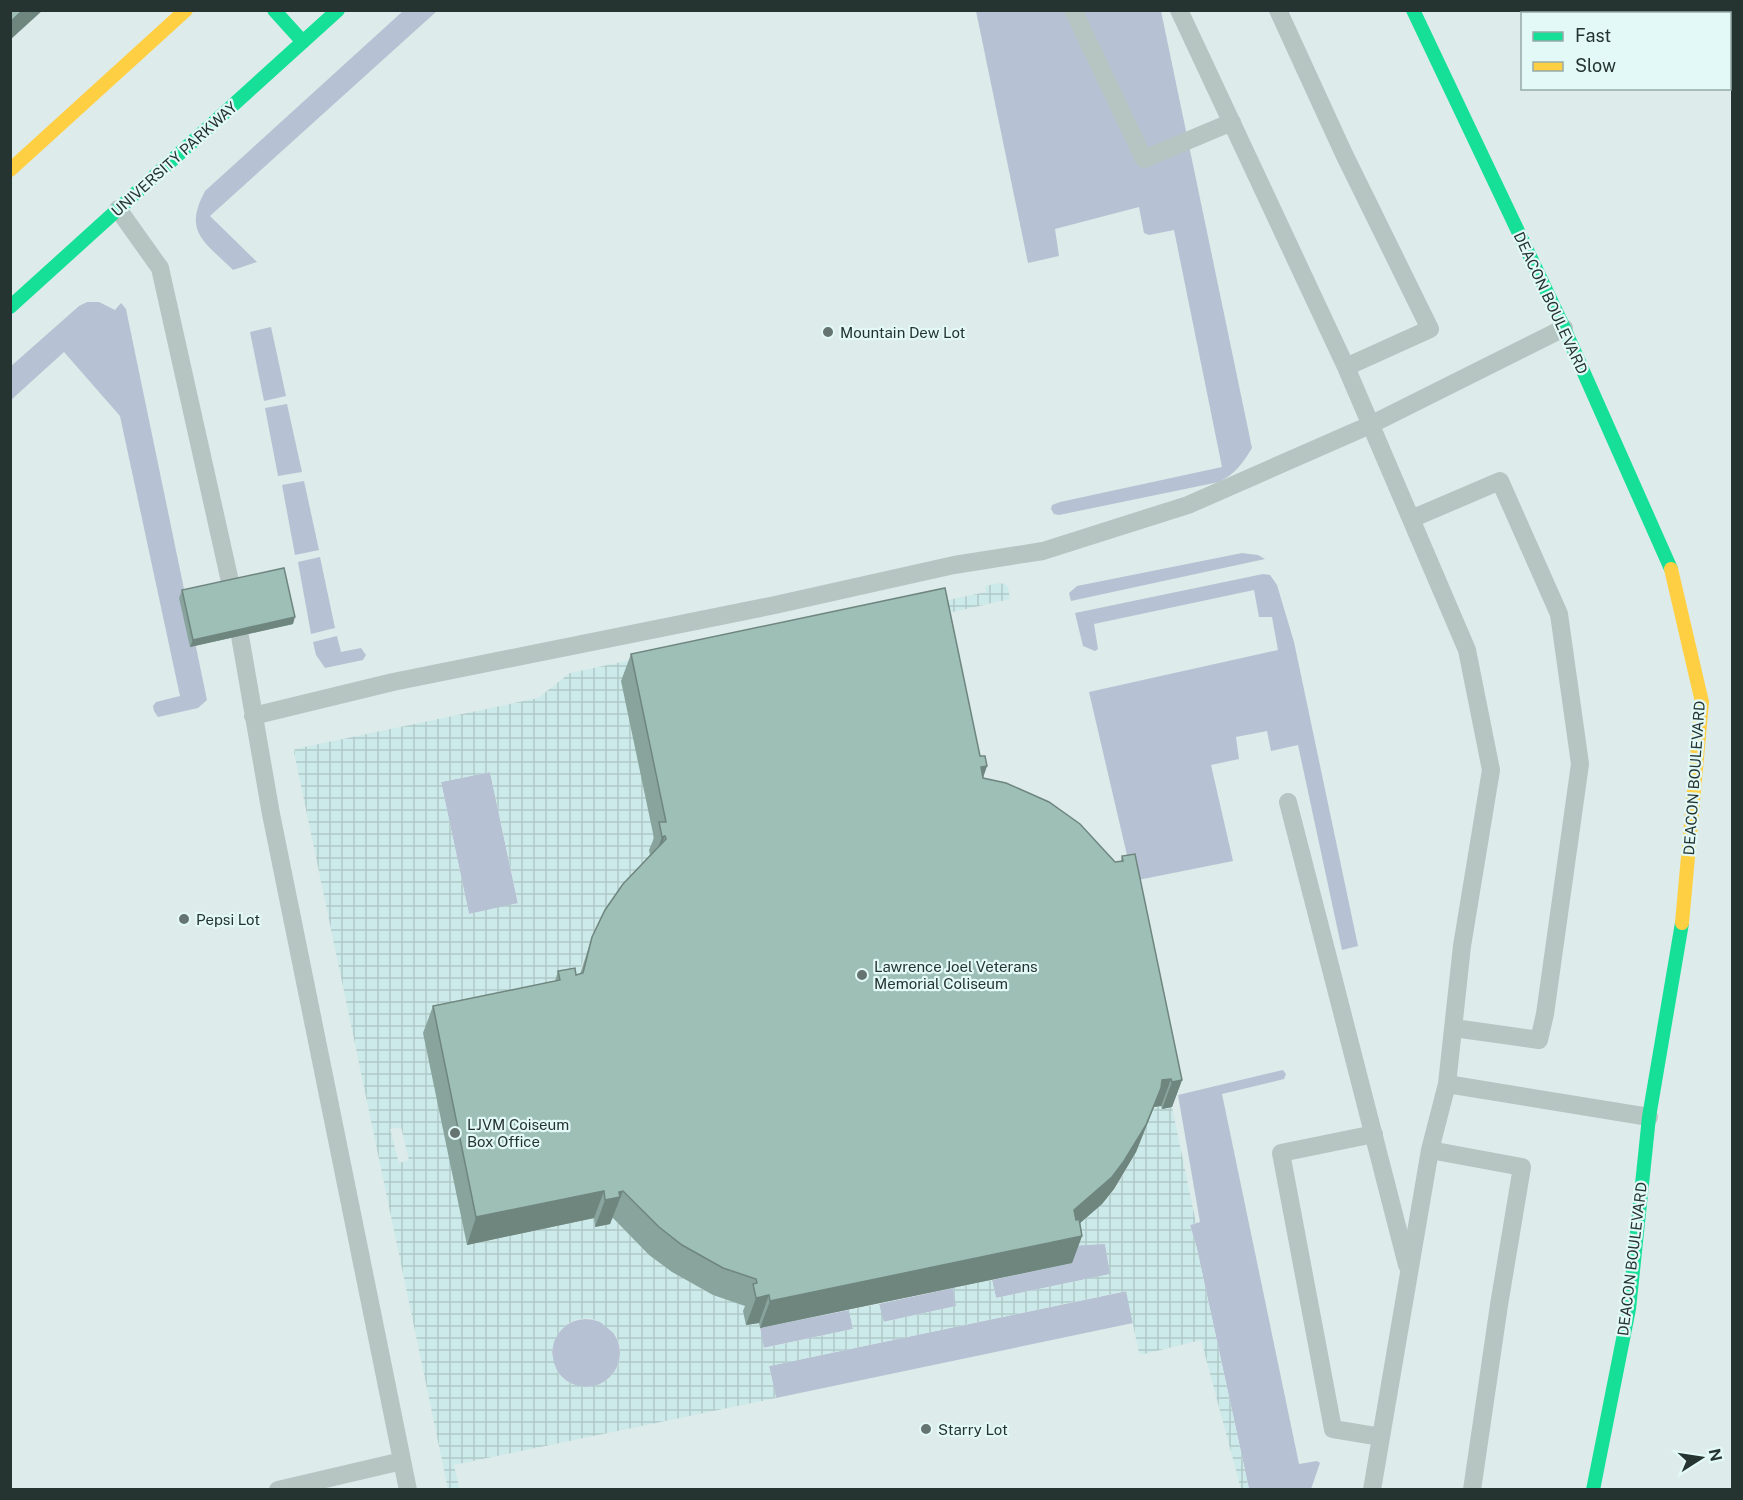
<svg xmlns="http://www.w3.org/2000/svg" width="1743" height="1500" font-family="'Public Sans',sans-serif">
  <defs>
    <pattern id="plaza-grid" width="8" height="8" patternUnits="userSpaceOnUse" patternTransform="scale(1.5)"><rect width="8" height="8" fill="#cceae9"/><path d="M0 4h8M4 0v8" fill="none" stroke="#afc9c8"/></pattern>
  </defs>
  <rect width="100%" height="100%" fill="#ddebea"/>
  <path fill="#b6c2d3" d="M 403,11 L 437,11 L 210,216 L 257,262 L 233,270 C 204,241 183,233 205,191 Z
    M 976,11 L 1161,11 L 1252,448 C 1243,463 1235,474 1219,482 L 1059,515 L 1054,514 L 1051,509 L 1052,505 L 1060,502 L 1222,467 L 1174,230 L 1149,235 L 1144,233 L 1139,207 L 1055,229 L 1059,256 L 1028,263 Z
    M 87,302 L 99,302 L 115,310 L 121,303 L 126,309 L 207,700 L 198,708 L 158,717 L 154,711 L 153,706 L 156,702 L 180,696 L 120,416 L 64,352 L 11,400 L 10,367 L 79,306 Z
    M 271,327 L 286,396 L 264,401 L 250,332 Z
    M 287,404 L 302,472 L 278,476 L 265,408 Z
    M 304,481 L 319,550 L 295,555 L 282,485 Z
    M 1242,553 L 1258,555 L 1265,559 L 1071,601 L 1069,593 L 1077,586 Z
    M 320,557 L 335,628 L 311,634 L 298,562 Z
    M 1263,574 L 1270,575 L 1277,585 L 1294,642 L 1358,946 L 1342,950 L 1298,745 L 1271,751 L 1267,731 L 1236,737 L 1239,759 L 1211,765 L 1233,861 L 1133,881 L 1089,692 L 1278,650 L 1272,617 L 1259,617 L 1254,590 L 1094,624 L 1098,649 L 1095,651 L 1083,646 L 1075,613 Z
    M 337,636 L 341,652 L 361,648 L 366,655 L 363,660 L 325,668 L 316,655 L 313,642 Z
    M 490,772 L 518,904 L 469,914 L 441,782 Z
    M 1283,1070 L 1286,1074 L 1284,1079 L 1222,1094 L 1299,1464 L 1317,1461 L 1320,1463 L 1311,1489 L 1249,1489 L 1197,1249 L 1190,1225 L 1200,1222 L 1178,1095 Z
    M 1105,1243 L 1111,1274 L 996,1298 L 992,1280 L 1072,1263 L 1070,1246 Z
    M 953,1288 L 957,1306 L 883,1322 L 879,1304 Z
    M 1127,1291 L 1133,1323 L 776,1398 L 769,1366 Z
    M 849,1310 L 853,1329 L 763,1348 L 760,1328 Z
    M552 1353a34 34 0 1 1 68 0a34 34 0 1 1-68 0Z"/>
  <path fill="url(#plaza-grid)" fill-rule="evenodd" d="M 999,583 L 1005,584 L 1008,587 L 1010,599 L 935,616 L 656,849 L 652,864 L 595,937 L 582,964 L 573,1001 L 467,1245 L 594,1218 L 613,1218 L 649,1255 L 672,1272 L 713,1295 L 746,1306 L 759,1323 L 764,1348 L 853,1329 L 849,1310 L 879,1304 L 884,1322 L 956,1306 L 953,1288 L 992,1280 L 996,1298 L 1110,1274 L 1105,1244 L 1070,1246 L 1064,1237 L 1102,1204 L 1115,1189 L 1136,1152 L 1152,1108 L 1161,1106 L 1162,1109 L 1172,1107 L 1196,1223 L 1190,1225 L 1197,1249 L 1249,1489 L 1241,1489 L 1201,1340 L 1144,1354 L 1139,1353 L 1126,1291 L 769,1366 L 776,1398 L 454,1465 L 459,1487 L 458,1489 L 448,1489 L 294,752 L 295,749 L 538,698 L 570,673 L 636,659 L 638,666 L 986,592 L 985,586 ZM 490,772 L 518,903 L 469,914 L 441,782 ZM 401,1127 L 409,1160 L 399,1163 L 390,1129 ZM 589,1318 L 599,1321 L 616,1335 L 620,1346 L 620,1358 L 617,1368 L 610,1378 L 601,1384 L 589,1387 L 578,1386 L 567,1382 L 558,1373 L 554,1363 L 552,1352 L 554,1341 L 559,1332 L 567,1324 L 578,1319 Z"/>
  <g fill="none" stroke-linecap="round" stroke-linejoin="round">
    <path stroke="#b6c4c2" stroke-width="18" d="M 1073,10 L 1144,159 L 1232,122
      M 1179,10 L 1346,367 L 1467,650 L 1491,770 L 1462,946 L 1447,1084 L 1430,1150 L 1372,1490
      M 1278,10 L 1344,154 L 1430,329 L 1346,367
      M 118,209 L 160,268 L 231,586
      M 1411,519 L 1500,481 L 1559,614 L 1580,764 L 1545,1014 L 1539,1040 L 1454,1028
      M 240,636 L 271,814 L 408,1490
      M 253,716 L 393,682 L 775,605 L 954,565 L 1043,551 L 1188,505 L 1370,425 L 1564,328
      M 1288,802 L 1407,1265
      M 1447,1084 L 1649,1117
      M 1374,1134 L 1281,1153 L 1333,1429 L 1381,1437
      M 1430,1150 L 1522,1167 L 1499,1305 L 1472,1490
      M 278,1490 L 402,1461"/>
    <path stroke="#16e098" stroke-width="14" d="M 274,10 L 303,42
      M 1413,10 L 1564,328 L 1671,569
      M 10,307 L 338,10
      M 1593,1490 L 1629,1309 L 1649,1117 L 1682,923"/>
    <path stroke="#ffcf43" stroke-width="14" d="M 10,170 L 186,10
      M 1671,569 L 1702,702 L 1682,923"/>
  </g>
  <path fill="#88a49d" d="M 182,590 L 293,624 L 190,647 L 179,598 Z
    M 631,654 L 980,756 L 987,766 L 983,778 L 1115,862 L 1121,861 L 1122,856 L 1182,1080 L 1172,1107 L 1162,1109 L 1161,1106 L 1154,1107 L 1136,1152 L 1114,1189 L 1102,1204 L 1080,1223 L 1082,1236 L 1072,1263 L 760,1328 L 759,1323 L 746,1325 L 743,1311 L 745,1306 L 713,1295 L 672,1272 L 649,1255 L 613,1218 L 612,1218 L 610,1224 L 595,1227 L 594,1218 L 467,1245 L 423,1033 L 433,1006 L 555,981 L 558,971 L 576,975 L 580,974 L 592,937 L 650,855 L 649,850 L 654,838 L 621,681 Z"/>
  <path fill="#6f867f" d="M 23,10 L 43,10 L 10,40 L 10,22 Z
    M 295,617 L 293,624 L 190,647 L 193,640 Z
    M 987,766 L 977,794 L 981,767 Z
    M 665,836 L 655,864 L 652,864 L 662,837 Z
    M 1171,1079 L 1161,1106 L 1154,1107 L 1136,1152 L 1114,1189 L 1102,1204 L 1064,1237 L 1074,1210 L 1162,1080 Z
    M 1182,1080 L 1172,1107 L 1162,1109 L 1172,1082 Z
    M 604,1191 L 594,1218 L 467,1245 L 476,1217 Z
    M 623,1191 L 610,1224 L 595,1227 L 605,1200 L 619,1192 Z
    M 1082,1236 L 1072,1263 L 760,1328 L 770,1301 Z
    M 769,1295 L 759,1323 L 746,1325 L 756,1298 Z"/>
  <path fill="#9ebfb6" stroke="#6f867f" stroke-width="1.5" d="M 10,10 L 23,10 L 10,22 Z
    M 284,568 L 295,617 L 193,640 L 182,590 Z
    M 945,588 L 980,756 L 985,756 L 987,766 L 981,767 L 983,778 L 1006,783 L 1049,802 L 1080,824 L 1115,862 L 1123,861 L 1122,856 L 1135,854 L 1182,1080 L 1172,1082 L 1171,1079 L 1162,1080 L 1161,1088 L 1146,1125 L 1124,1161 L 1112,1177 L 1074,1210 L 1076,1220 L 1079,1219 L 1082,1236 L 770,1301 L 769,1295 L 756,1298 L 753,1284 L 757,1283 L 756,1279 L 723,1268 L 682,1245 L 659,1227 L 623,1191 L 619,1192 L 620,1197 L 605,1200 L 604,1191 L 476,1217 L 433,1006 L 560,980 L 558,971 L 575,968 L 576,975 L 583,973 L 592,937 L 605,910 L 623,884 L 666,839 L 665,836 L 662,837 L 659,822 L 666,822 L 631,654 Z"/>
  <g fill="#657471" stroke="#e3f9f8" stroke-width="2">
    <circle cx="828" cy="332" r="6"/>
    <circle cx="184" cy="919" r="6"/>
    <circle cx="862" cy="975" r="6"/>
    <circle cx="455" cy="1133" r="6"/>
    <circle cx="926" cy="1429" r="6"/>
  </g>
  <g text-anchor="middle" dominant-baseline="central" stroke-width="4.5" stroke-linejoin="round" paint-order="stroke">
    <g font-size="15" fill="#253430" stroke="#e3f9f8">
      <text transform="translate(174 159) rotate(-42)">UNIVERSITY PARKWAY</text>
      <text transform="translate(1551 303) rotate(65)">DEACON BOULEVARD</text>
      <text transform="translate(1694 778) rotate(-86)">DEACON BOULEVARD</text>
      <text transform="translate(1632 1259) rotate(-83)">DEACON BOULEVARD</text>
    </g>
    <g font-size="15" fill="#253430" stroke="#e3f9f8" text-anchor="start">
      <text x="840" y="332">Mountain Dew Lot</text>
      <text x="196" y="919">Pepsi Lot</text>
      <text x="874" y="966">Lawrence Joel Veterans<tspan x="874" dy="17">Memorial Coliseum</tspan></text>
      <text x="467" y="1124">LJVM Coiseum<tspan x="467" dy="17">Box Office</tspan></text>
      <text x="938" y="1429">Starry Lot</text>
    </g>
  </g>
  <rect width="1743" height="1500" fill="none" stroke="#253430" stroke-width="24"/>
  <rect x="1521" y="12" width="210" height="78" fill="#e3f9f8" stroke="#97aaa8" stroke-width="1.5"/>
  <rect x="1533" y="32" width="30" height="9" fill="#16e098" stroke="#97aaa8" stroke-width="1.5"/>
  <text x="1575" y="42" font-size="18" fill="#253430">Fast</text>
  <rect x="1533" y="62" width="30" height="9" fill="#ffcf43" stroke="#97aaa8" stroke-width="1.5"/>
  <text x="1575" y="72" font-size="18" fill="#253430">Slow</text>
  <g transform="translate(1701 1458) rotate(78)" stroke="#e3f9f8" stroke-width="4.5" paint-order="stroke">
  <path d="M0-4.5L10 22L0 15L-10 22Z" fill="#253430"/>
  <text y="-9" font-size="16" font-weight="bold" text-anchor="middle" fill="#253430">N</text>
  </g>
</svg>
